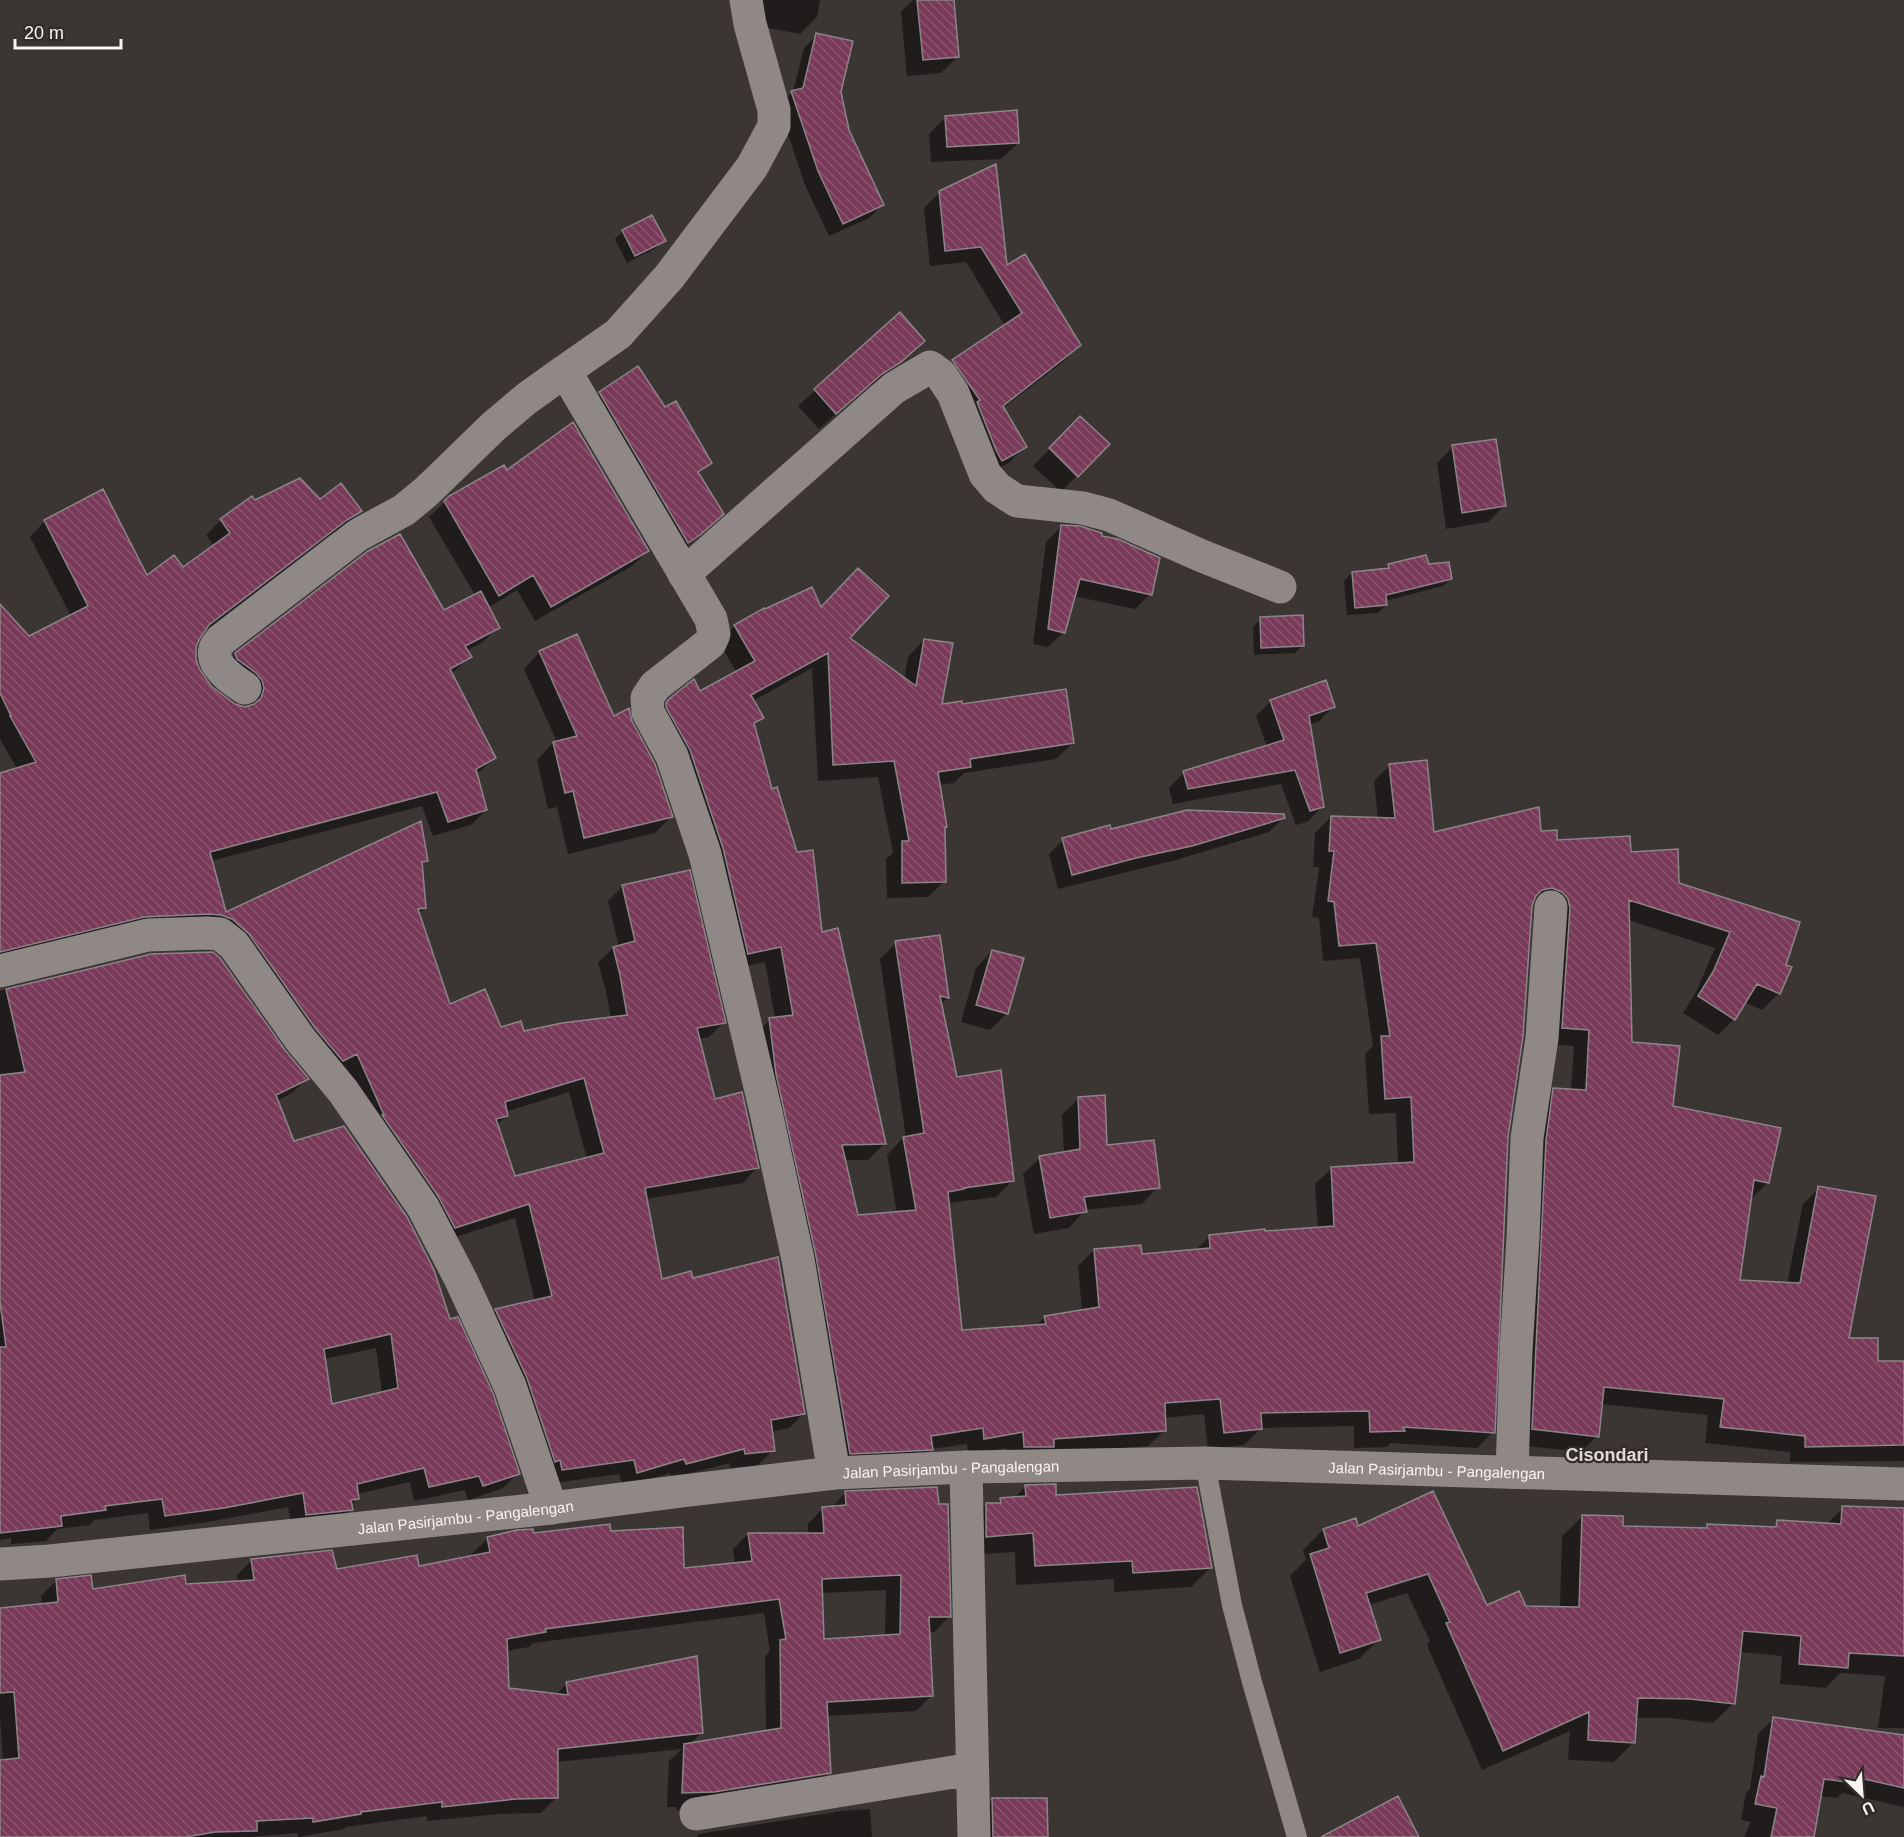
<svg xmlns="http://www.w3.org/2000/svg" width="1904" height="1837" font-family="Helvetica,sans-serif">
  <defs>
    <pattern id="building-back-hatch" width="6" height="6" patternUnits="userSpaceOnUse" patternTransform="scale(1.5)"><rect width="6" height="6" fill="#793958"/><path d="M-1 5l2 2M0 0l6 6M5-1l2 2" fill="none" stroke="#8d5670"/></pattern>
  </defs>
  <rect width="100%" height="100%" fill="#3b3534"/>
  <path fill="#0007" fill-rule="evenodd" d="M 762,0 L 820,0 L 817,17 L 800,34 L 757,26 Z
    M 913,0 L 952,0 L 957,57 L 941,73 L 907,76 L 901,12 Z
    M 817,35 L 839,92 L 848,131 L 882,205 L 869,218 L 829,236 L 805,185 L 778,105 L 793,92 L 804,48 Z
    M 946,117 L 1018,143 L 1001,159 L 931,162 L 929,134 Z
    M 940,192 L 1079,345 L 1064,361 L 1003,408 L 1025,446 L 1010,462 L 986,476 L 937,377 L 953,361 L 1005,326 L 966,262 L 930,266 L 924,208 Z
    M 623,231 L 664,240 L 656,248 L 627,263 L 615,239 Z
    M 900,314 L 923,341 L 883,378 L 863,390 L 819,429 L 798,406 Z
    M 600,393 L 664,409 L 710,462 L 698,475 L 707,528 L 683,549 L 586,408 Z
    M 1080,418 L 1107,445 L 1061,492 L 1033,466 Z
    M 1453,447 L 1504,506 L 1488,522 L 1446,529 L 1437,463 Z
    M 506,472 L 648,551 L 632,566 L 535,621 L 517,590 L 488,608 L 498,627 L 483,642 L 466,651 L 470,657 L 451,674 L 494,758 L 476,775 L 486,810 L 471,825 L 433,836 L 422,806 L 211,861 L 225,914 L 426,860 L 421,866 L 425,908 L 418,914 L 449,1006 L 500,1029 L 523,1032 L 611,1018 L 606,991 L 598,963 L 613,948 L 619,947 L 608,901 L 623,886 L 724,1022 L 709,1037 L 699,1039 L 714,1101 L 757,1168 L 743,1183 L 646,1199 L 661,1281 L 692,1280 L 803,1414 L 789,1428 L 771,1432 L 773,1450 L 758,1465 L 730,1468 L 730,1463 L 671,1478 L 670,1473 L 623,1487 L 619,1474 L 547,1484 L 481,1325 L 496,1310 L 535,1302 L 515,1218 L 440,1242 L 231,945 L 0,962 L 0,775 L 17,769 L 0,739 L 0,606 L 29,638 L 71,616 L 30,537 L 44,522 L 103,491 L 147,577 L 183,569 L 214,546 L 206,535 L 221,520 L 255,502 L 320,501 L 360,511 L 346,526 L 330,535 L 201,634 L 195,647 L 195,660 L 198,671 L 210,687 L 234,705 L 245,708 L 249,707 L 249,704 L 248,695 L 221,669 L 236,654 L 443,612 L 475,595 L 429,517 L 450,497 ZM 569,1092 L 587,1159 L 514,1178 L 497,1125 L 506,1116 L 505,1112 Z
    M 1062,526 L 1100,537 L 1150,594 L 1135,609 L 1073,596 L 1064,632 L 1048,647 L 1033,644 L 1046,542 Z
    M 1388,565 L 1427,566 L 1451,579 L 1443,586 L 1385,601 L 1386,605 L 1378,613 L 1347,615 L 1344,581 L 1352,573 L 1383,570 Z
    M 820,609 L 848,639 L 904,680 L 908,657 L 924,640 L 941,706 L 961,706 L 1073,743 L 1056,759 L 964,773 L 954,783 L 938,785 L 944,828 L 944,881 L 928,897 L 887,898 L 886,859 L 893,853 L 878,777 L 818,781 L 812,668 L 753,701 L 762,718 L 753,726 L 771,791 L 821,934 L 884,1144 L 868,1160 L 844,1160 L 857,1216 L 897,1213 L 887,1155 L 903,1138 L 906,1138 L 880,959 L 896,943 L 947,998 L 940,1005 L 956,1079 L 1013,1180 L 996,1197 L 948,1203 L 961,1331 L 1036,1326 L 1045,1317 L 1082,1311 L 1078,1266 L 1094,1250 L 1141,1256 L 1195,1251 L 1209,1237 L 1318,1228 L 1315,1184 L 1332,1168 L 1398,1164 L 1396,1113 L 1369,1114 L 1365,1054 L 1373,1046 L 1360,958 L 1323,961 L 1319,918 L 1312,917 L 1319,867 L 1313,867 L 1315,833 L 1331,817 L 1378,819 L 1374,781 L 1390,765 L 1433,834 L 1540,832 L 1556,842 L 1629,853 L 1677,884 L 1790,968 L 1778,994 L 1762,1010 L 1744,1002 L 1734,1019 L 1718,1035 L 1683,1013 L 1697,990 L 1715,948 L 1628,920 L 1631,1043 L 1671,1107 L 1779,1129 L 1767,1183 L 1751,1199 L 1739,1281 L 1787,1284 L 1803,1204 L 1819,1188 L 1847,1339 L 1876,1362 L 1904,1362 L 1904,1461 L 1790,1462 L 1790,1452 L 1705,1443 L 1708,1415 L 1601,1404 L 1597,1436 L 1581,1452 L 1517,1445 L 1538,1106 L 1554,1090 L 1571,1091 L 1574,1046 L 1546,1044 L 1536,904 L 1531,905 L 1507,1137 L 1493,1432 L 1477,1448 L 1390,1443 L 1387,1447 L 1354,1448 L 1354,1426 L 1261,1428 L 1244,1445 L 1208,1449 L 1204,1414 L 1164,1418 L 1165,1430 L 1148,1446 L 1045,1454 L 1008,1463 L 1007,1448 L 968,1454 L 967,1444 L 931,1449 L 915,1465 L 834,1469 L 754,1036 L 770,1020 L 775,1019 L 765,962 L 732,969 L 653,717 L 670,700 L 700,693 L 737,673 L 719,642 L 735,626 Z
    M 1261,619 L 1303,645 L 1295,653 L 1254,655 L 1253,627 Z
    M 540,652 L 613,719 L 630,722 L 671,817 L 655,833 L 568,854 L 557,807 L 548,809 L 537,760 L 553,743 L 557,742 L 524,669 Z
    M 1325,682 L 1334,706 L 1319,721 L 1309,725 L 1322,807 L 1307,822 L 1296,825 L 1281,784 L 1173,804 L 1169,788 L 1184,773 L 1267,747 L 1256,716 L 1270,702 Z
    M 1283,818 L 1269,832 L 1176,860 L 1058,889 L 1049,854 L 1063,840 L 1110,831 Z
    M 992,951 L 1007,1013 L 990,1030 L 961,1022 L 976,968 Z
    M 151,955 L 284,1051 L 307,1079 L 292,1093 L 277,1101 L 293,1143 L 449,1321 L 518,1473 L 503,1488 L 468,1500 L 465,1490 L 414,1501 L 410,1482 L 357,1494 L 358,1498 L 351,1505 L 351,1510 L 336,1524 L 292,1529 L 288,1507 L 208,1522 L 150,1530 L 148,1513 L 94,1520 L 89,1525 L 57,1529 L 46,1541 L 11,1544 L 11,1538 L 0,1540 L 0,991 ZM 376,1348 L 382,1393 L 331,1405 L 324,1359 Z
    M 1079,1098 L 1106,1147 L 1158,1187 L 1142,1204 L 1085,1210 L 1069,1228 L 1034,1234 L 1023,1174 L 1040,1158 L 1064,1153 L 1062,1115 Z
    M 1026,1486 L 1055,1497 L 1210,1568 L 1191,1587 L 1114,1592 L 1114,1579 L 1016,1585 L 1015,1552 L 968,1555 L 967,1524 L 986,1505 L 997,1504 L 1001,1500 L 1013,1499 Z
    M 845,1493 L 949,1617 L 934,1632 L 928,1632 L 932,1695 L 916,1711 L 827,1716 L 830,1772 L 814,1788 L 677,1810 L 676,1807 L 667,1807 L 669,1761 L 682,1749 L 557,1762 L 557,1797 L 541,1813 L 499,1814 L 427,1821 L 427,1816 L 346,1827 L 344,1829 L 298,1837 L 298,1833 L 249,1837 L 0,1837 L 0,1761 L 3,1761 L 0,1718 L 0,1609 L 42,1605 L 41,1596 L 56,1581 L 92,1591 L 237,1583 L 237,1575 L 252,1560 L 336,1570 L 417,1568 L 473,1557 L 472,1554 L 488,1538 L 533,1534 L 609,1533 L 683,1570 L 735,1564 L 733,1549 L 748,1534 L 808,1534 L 808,1524 L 823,1508 L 831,1508 ZM 886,1590 L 885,1637 L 823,1641 L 821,1593 ZM 764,1613 L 770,1651 L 765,1657 L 766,1732 L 689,1745 L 701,1733 L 567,1683 L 556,1695 L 507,1689 L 506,1651 L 529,1647 L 533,1643 Z
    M 1843,1508 L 1904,1509 L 1904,1728 L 1878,1728 L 1885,1676 L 1840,1673 L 1826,1688 L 1780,1684 L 1782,1656 L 1739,1652 L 1734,1703 L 1713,1723 L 1669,1718 L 1635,1718 L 1634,1742 L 1614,1762 L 1568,1760 L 1570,1731 L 1482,1770 L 1427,1645 L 1430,1641 L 1407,1593 L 1369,1605 L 1379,1639 L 1359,1659 L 1320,1672 L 1290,1576 L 1306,1560 L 1303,1550 L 1323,1530 L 1358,1528 L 1487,1607 L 1560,1608 L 1562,1536 L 1583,1516 L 1621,1527 L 1703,1530 L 1708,1525 L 1772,1528 L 1778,1522 L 1826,1525 Z
    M 1774,1719 L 1904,1752 L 1904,1807 L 1842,1793 L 1837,1798 L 1820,1796 L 1812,1837 L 1744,1837 L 1751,1822 L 1741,1820 L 1746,1793 L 1750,1789 L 1758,1734 Z
    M 993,1799 L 1046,1837 L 976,1837 L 976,1816 Z
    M 870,1809 L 872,1837 L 696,1837 L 699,1834 L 842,1811 Z"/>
  <path fill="url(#building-back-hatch)" stroke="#8c8588" stroke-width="1.5" fill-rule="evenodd" d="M 917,0 L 954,0 L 959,57 L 923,60 Z
    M 816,33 L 853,41 L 841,92 L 849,130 L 884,205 L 843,224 L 818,171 L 791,91 L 803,88 Z
    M 1017,110 L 1019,143 L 947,147 L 945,116 Z
    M 996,164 L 1007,265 L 1025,254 L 1081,345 L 1003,406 L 1027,447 L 1002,461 L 996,450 L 977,402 L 980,400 L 952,360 L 1022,313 L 981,247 L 945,251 L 939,191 Z
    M 652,215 L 666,241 L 635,256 L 622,230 Z
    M 900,312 L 925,341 L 901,362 L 882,374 L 836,414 L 814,389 Z
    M 638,366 L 665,407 L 676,401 L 712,463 L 698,472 L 724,514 L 700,535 L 688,543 L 599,392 Z
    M 1080,416 L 1110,444 L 1078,477 L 1049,448 Z
    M 573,422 L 649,551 L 551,607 L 533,575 L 499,596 L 444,501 L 449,496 L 504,465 L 507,470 Z
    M 1496,439 L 1506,506 L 1462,513 L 1452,445 Z
    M 300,478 L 320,499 L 341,483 L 362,511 L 347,520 L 209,625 L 200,638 L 196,647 L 196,660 L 200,670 L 211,686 L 235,704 L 245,707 L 254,704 L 261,698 L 264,688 L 262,680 L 256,673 L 237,659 L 235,653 L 368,551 L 400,534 L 444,610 L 481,591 L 500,628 L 465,646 L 472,657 L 450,669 L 496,758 L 476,769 L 487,810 L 448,822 L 437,792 L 210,852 L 226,912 L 421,821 L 428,861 L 422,862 L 426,908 L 418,909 L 450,1004 L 485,989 L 501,1027 L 521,1021 L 524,1031 L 562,1023 L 627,1015 L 620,975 L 613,947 L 635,941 L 622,885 L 690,870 L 726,1023 L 697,1028 L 715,1099 L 742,1092 L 759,1168 L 645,1188 L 662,1279 L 691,1271 L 693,1278 L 778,1257 L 805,1414 L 771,1420 L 775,1451 L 745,1454 L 744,1449 L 686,1464 L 684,1459 L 637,1473 L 634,1460 L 562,1470 L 560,1460 L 555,1462 L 527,1378 L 495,1309 L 552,1296 L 529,1204 L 455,1228 L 438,1196 L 382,1115 L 384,1115 L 357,1054 L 343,1061 L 315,1028 L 249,934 L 232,919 L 221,915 L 208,914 L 144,917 L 0,952 L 0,773 L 36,762 L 10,716 L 11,716 L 0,693 L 0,604 L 29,636 L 88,606 L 44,520 L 103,489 L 147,575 L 174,555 L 183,567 L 230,533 L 220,519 L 252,496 L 255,500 ZM 584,1078 L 604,1153 L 515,1176 L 496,1119 L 508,1116 L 505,1102 Z
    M 1061,525 L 1080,526 L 1102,533 L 1102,536 L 1118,539 L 1160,558 L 1152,595 L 1080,579 L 1065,633 L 1048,629 Z
    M 1426,555 L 1429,564 L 1449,562 L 1452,579 L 1386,595 L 1387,605 L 1355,608 L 1352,572 L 1389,568 L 1388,564 Z
    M 858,568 L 889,596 L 850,638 L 916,686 L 924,639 L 953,643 L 942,704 L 962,701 L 962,704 L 1066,689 L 1074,743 L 970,759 L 971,767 L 938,772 L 947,827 L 945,827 L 946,882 L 902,883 L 902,841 L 909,841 L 894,761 L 833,765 L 828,653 L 751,695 L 764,718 L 754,723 L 772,789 L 777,787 L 797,852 L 813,850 L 822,932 L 838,928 L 886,1144 L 842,1145 L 858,1215 L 916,1210 L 903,1137 L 924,1133 L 895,941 L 940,935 L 949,998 L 940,996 L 957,1077 L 1001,1070 L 1014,1181 L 964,1188 L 964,1189 L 948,1192 L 962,1330 L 1046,1324 L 1044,1316 L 1099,1307 L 1094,1249 L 1141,1245 L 1142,1254 L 1210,1248 L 1209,1235 L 1265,1229 L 1265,1231 L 1334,1226 L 1331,1167 L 1414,1162 L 1411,1097 L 1385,1099 L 1381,1036 L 1390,1036 L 1376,943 L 1339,946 L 1334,902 L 1328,901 L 1334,851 L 1329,851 L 1331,816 L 1395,818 L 1389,764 L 1427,760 L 1434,832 L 1539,807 L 1541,831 L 1557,830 L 1557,840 L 1630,836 L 1631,852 L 1678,849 L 1679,883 L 1800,922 L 1786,965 L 1792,967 L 1780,994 L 1757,984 L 1735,1020 L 1698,996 L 1713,972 L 1730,932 L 1629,900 L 1632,1042 L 1680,1046 L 1673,1106 L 1781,1128 L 1769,1183 L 1754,1180 L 1740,1280 L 1800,1283 L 1818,1186 L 1876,1196 L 1849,1338 L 1878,1338 L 1878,1361 L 1904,1361 L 1904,1445 L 1805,1447 L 1805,1436 L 1720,1427 L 1724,1399 L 1604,1387 L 1599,1437 L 1532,1429 L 1546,1140 L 1553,1088 L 1586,1090 L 1589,1030 L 1562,1028 L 1570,908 L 1568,899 L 1562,892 L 1552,888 L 1542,890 L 1536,896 L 1532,906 L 1523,1036 L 1508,1137 L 1495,1433 L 1403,1427 L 1405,1431 L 1370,1432 L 1369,1411 L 1261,1413 L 1262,1429 L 1224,1433 L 1220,1399 L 1165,1403 L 1166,1431 L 1054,1439 L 1054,1447 L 1024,1447 L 1023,1432 L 984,1439 L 983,1428 L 931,1436 L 933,1450 L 850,1454 L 816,1256 L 776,1074 L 769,1018 L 793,1015 L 781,947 L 748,954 L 723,848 L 690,750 L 666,707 L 666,703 L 669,699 L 694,679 L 700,691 L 755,661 L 734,625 L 764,608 L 765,609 L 812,587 L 821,607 Z
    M 1303,615 L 1304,646 L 1261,648 L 1260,617 Z
    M 577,634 L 614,716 L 629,708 L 632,721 L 655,764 L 673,817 L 584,838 L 573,791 L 565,793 L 553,742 L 577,736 L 539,651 Z
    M 1326,680 L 1335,707 L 1309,716 L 1324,807 L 1310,811 L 1295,770 L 1188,789 L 1183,771 L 1284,740 L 1270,700 Z
    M 1187,810 L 1284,814 L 1285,818 L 1192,846 L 1136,858 L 1072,875 L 1062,838 L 1110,825 L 1111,829 Z
    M 992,950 L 1024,958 L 1008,1014 L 976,1005 Z
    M 213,952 L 220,958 L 285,1050 L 309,1079 L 276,1095 L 294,1141 L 344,1126 L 407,1217 L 434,1270 L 450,1319 L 458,1317 L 493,1393 L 520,1474 L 483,1486 L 479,1476 L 429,1487 L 424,1468 L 357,1484 L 359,1499 L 351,1500 L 353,1510 L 306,1515 L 303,1493 L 224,1508 L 165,1516 L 162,1499 L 105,1506 L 106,1510 L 61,1516 L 62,1526 L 0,1533 L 0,1347 L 6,1347 L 0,1302 L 0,1075 L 25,1072 L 6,989 L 151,954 ZM 391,1334 L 398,1388 L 332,1404 L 324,1349 Z
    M 1105,1095 L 1107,1145 L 1154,1140 L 1160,1188 L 1084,1197 L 1087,1212 L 1050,1218 L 1039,1156 L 1080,1149 L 1078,1097 Z
    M 1056,1484 L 1056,1495 L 1197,1487 L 1212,1568 L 1133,1573 L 1132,1561 L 1035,1566 L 1033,1533 L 986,1537 L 986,1503 L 1001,1503 L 1000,1498 L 1026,1496 L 1025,1485 Z
    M 937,1487 L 939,1504 L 948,1504 L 951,1617 L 929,1617 L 933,1696 L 827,1702 L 831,1773 L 714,1792 L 682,1793 L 684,1744 L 781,1728 L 780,1640 L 786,1639 L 779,1599 L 545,1629 L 546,1632 L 507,1639 L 509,1688 L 568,1695 L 566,1682 L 697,1656 L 703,1733 L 558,1749 L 558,1798 L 516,1799 L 442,1807 L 442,1802 L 361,1812 L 361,1814 L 313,1822 L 313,1818 L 257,1821 L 257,1831 L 215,1832 L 186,1837 L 0,1837 L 0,1760 L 19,1758 L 14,1692 L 0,1693 L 0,1608 L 58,1602 L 56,1579 L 91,1575 L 93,1589 L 185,1575 L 186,1584 L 254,1580 L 251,1559 L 332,1550 L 337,1569 L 417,1555 L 419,1566 L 490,1552 L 487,1537 L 517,1530 L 533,1529 L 534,1533 L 610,1524 L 611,1531 L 683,1527 L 684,1568 L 752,1561 L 748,1533 L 824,1533 L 822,1507 L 846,1505 L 845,1491 ZM 901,1575 L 900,1634 L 824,1639 L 822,1579 Z
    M 1433,1491 L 1487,1605 L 1519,1591 L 1526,1606 L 1579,1607 L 1582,1515 L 1623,1516 L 1623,1526 L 1707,1528 L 1707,1524 L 1776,1527 L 1777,1520 L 1841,1524 L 1842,1506 L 1904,1508 L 1904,1656 L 1849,1653 L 1848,1668 L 1799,1664 L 1801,1636 L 1743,1631 L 1735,1704 L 1690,1699 L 1638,1698 L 1635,1743 L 1588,1740 L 1589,1712 L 1503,1751 L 1446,1623 L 1450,1622 L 1428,1574 L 1366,1593 L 1381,1640 L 1340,1653 L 1310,1554 L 1329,1548 L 1323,1529 L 1356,1518 L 1358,1526 Z
    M 1773,1717 L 1904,1735 L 1904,1788 L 1855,1777 L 1854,1783 L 1824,1779 L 1814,1837 L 1771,1837 L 1777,1808 L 1755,1804 L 1761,1776 L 1764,1777 Z
    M 1398,1796 L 1419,1837 L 1321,1837 Z
    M 992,1798 L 1047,1798 L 1048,1837 L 993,1837 Z"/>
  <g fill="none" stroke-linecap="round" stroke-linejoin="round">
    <path stroke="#8f8887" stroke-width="20" d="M 1205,1463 L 1232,1605 L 1252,1682 L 1297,1837"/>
    <path stroke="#8f8887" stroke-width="33" d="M 746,0 L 750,24 L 774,110 L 774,126 L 752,167 L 669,277 L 618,334 L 565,371 L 711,619 L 714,634 L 710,643 L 655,686 L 647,698 L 648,712 L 672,756 L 705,854 L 766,1112 L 798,1259 L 834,1473
      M 684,574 L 894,388 L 930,367 L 941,375 L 953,393 L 985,474 L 997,488 L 1017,501 L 1083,508 L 1109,515 L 1202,556 L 1280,587
      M 245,688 C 234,681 210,665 215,649 C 216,646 219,643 221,640 L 358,535 L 404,510 L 427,491 L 494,426 L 526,399 L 565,371
      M 0,971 L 148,935 L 207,933 L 220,934 L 234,945 L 300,1039 L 343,1091 L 423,1207 L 461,1280 L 510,1386 L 551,1508
      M 966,1467 L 974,1837
      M 1512,1472 L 1516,1351 L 1523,1238 L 1527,1138 L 1542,1038 L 1551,907
      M 696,1814 L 972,1769"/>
    <path stroke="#8f8887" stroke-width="33" id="s1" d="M 0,1564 L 50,1561 L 551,1508 L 682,1491 L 834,1473 L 966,1467 L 1205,1463 L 1904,1484"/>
  </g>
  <g text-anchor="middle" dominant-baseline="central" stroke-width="4.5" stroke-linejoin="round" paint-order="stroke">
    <g font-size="15" fill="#f8f4f3" stroke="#312b2a">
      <text stroke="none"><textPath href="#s1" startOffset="956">Jalan Pasirjambu - Pangalengan</textPath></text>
      <text stroke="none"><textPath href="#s1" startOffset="1442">Jalan Pasirjambu - Pangalengan</textPath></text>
      <text stroke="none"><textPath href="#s1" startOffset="468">Jalan Pasirjambu - Pangalengan</textPath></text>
    </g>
    <g font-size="18" font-weight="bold" fill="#e1d9d8" stroke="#312b2a">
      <text x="1607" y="1455">Cisondari</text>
    </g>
  </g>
  <g transform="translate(1862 1795) rotate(155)" stroke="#312b2a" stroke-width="4.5" paint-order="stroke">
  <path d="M0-4.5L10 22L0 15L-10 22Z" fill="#f8f4f3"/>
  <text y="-9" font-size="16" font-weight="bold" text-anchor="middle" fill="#f8f4f3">U</text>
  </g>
  <path d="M15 39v9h106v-9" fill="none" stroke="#f8f4f3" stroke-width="3"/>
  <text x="24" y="39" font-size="18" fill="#f8f4f3" stroke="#312b2a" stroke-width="4.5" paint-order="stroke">20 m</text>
</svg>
